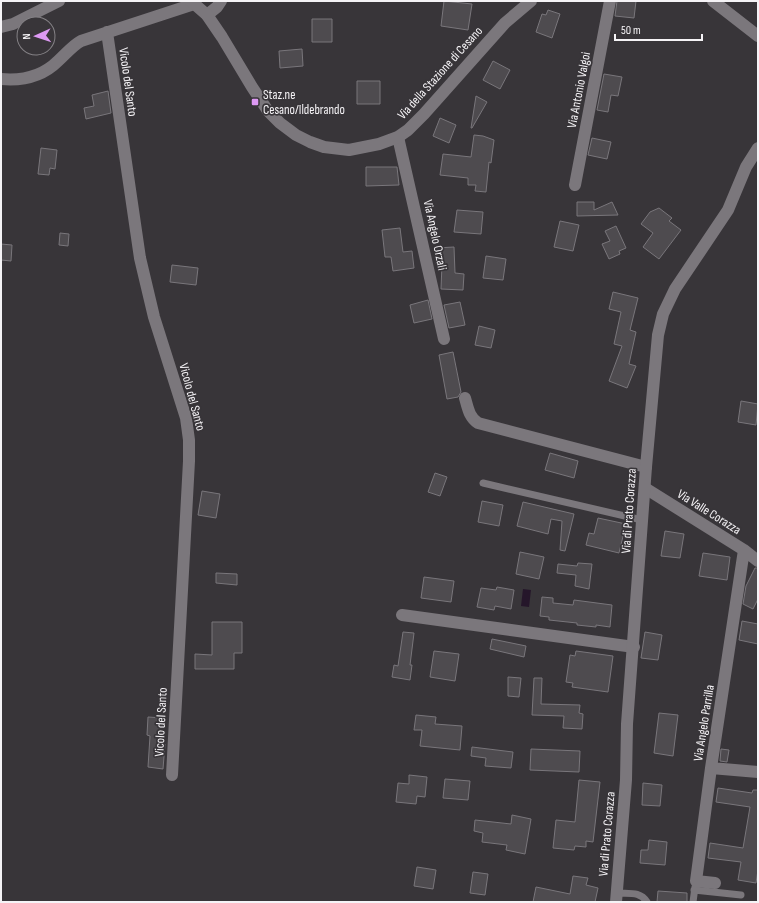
<svg xmlns="http://www.w3.org/2000/svg" width="759" height="903" font-family="'Sofia Sans Condensed',sans-serif">
  <rect width="100%" height="100%" fill="#383539"/>
  <path fill="#25162a" d="M 523,589 L 531,590 L 529,607 L 521,606 Z"/>
  <path fill="#4e4b4f" stroke="#79767b" d="M 444,1 L 472,4 L 468,30 L 441,26 Z
    M 617,1 L 636,1 L 634,18 L 615,16 Z
    M 548,10 L 560,14 L 552,38 L 536,32 L 542,14 L 546,15 Z
    M 312,19 L 332,19 L 332,42 L 312,42 Z
    M 302,49 L 303,66 L 280,68 L 279,51 Z
    M 493,61 L 510,70 L 500,89 L 483,80 Z
    M 604,74 L 622,77 L 618,96 L 611,95 L 608,112 L 597,110 Z
    M 357,81 L 380,81 L 380,104 L 357,104 Z
    M 108,91 L 111,113 L 86,119 L 84,108 L 94,106 L 92,95 Z
    M 476,96 L 487,102 L 472,128 L 471,128 Z
    M 440,118 L 456,125 L 449,143 L 433,136 Z
    M 474,135 L 483,136 L 494,140 L 491,163 L 489,162 L 486,192 L 475,191 L 476,185 L 468,185 L 468,178 L 440,175 L 443,154 L 471,157 Z
    M 592,138 L 611,142 L 607,159 L 588,155 Z
    M 41,148 L 57,150 L 55,169 L 50,168 L 49,175 L 38,174 Z
    M 366,167 L 397,167 L 399,185 L 366,186 Z
    M 577,202 L 594,202 L 594,210 L 612,202 L 618,215 L 577,216 Z
    M 659,208 L 672,218 L 669,221 L 681,230 L 659,259 L 643,247 L 653,233 L 641,224 L 650,212 Z
    M 457,210 L 483,212 L 481,234 L 454,232 Z
    M 560,221 L 579,225 L 573,251 L 554,247 Z
    M 616,226 L 626,248 L 619,251 L 620,254 L 609,259 L 602,244 L 610,241 L 605,231 Z
    M 400,228 L 403,252 L 412,251 L 414,268 L 393,271 L 391,257 L 385,257 L 382,230 Z
    M 60,233 L 69,234 L 68,246 L 59,245 Z
    M 1,244 L 12,245 L 11,261 L 1,260 Z
    M 454,247 L 455,273 L 464,274 L 463,290 L 441,289 L 442,264 L 436,264 L 436,248 Z
    M 486,256 L 506,259 L 503,280 L 483,278 Z
    M 172,265 L 198,268 L 196,285 L 170,282 Z
    M 613,292 L 638,298 L 630,330 L 636,332 L 629,364 L 636,366 L 627,388 L 609,381 L 622,346 L 614,344 L 621,312 L 609,309 Z
    M 428,300 L 432,319 L 414,323 L 410,305 Z
    M 460,302 L 465,325 L 449,328 L 444,305 Z
    M 479,326 L 495,330 L 491,348 L 475,345 Z
    M 453,352 L 461,392 L 458,397 L 447,399 L 439,355 Z
    M 741,401 L 758,404 L 756,425 L 738,422 Z
    M 550,453 L 578,461 L 574,478 L 545,470 Z
    M 435,473 L 447,477 L 440,496 L 428,492 Z
    M 202,491 L 220,494 L 216,518 L 198,515 Z
    M 482,501 L 503,505 L 499,526 L 478,522 Z
    M 523,502 L 574,514 L 565,551 L 560,550 L 562,521 L 551,519 L 548,534 L 517,526 Z
    M 598,518 L 626,524 L 619,553 L 586,545 L 589,533 L 594,534 Z
    M 665,531 L 684,534 L 680,558 L 661,556 Z
    M 520,552 L 544,557 L 539,579 L 516,574 Z
    M 703,553 L 730,557 L 727,580 L 699,576 Z
    M 578,563 L 592,564 L 589,589 L 575,586 L 576,575 L 557,573 L 558,564 L 577,566 Z
    M 755,568 L 758,568 L 758,599 L 753,609 L 743,604 L 746,586 Z
    M 216,573 L 237,574 L 237,585 L 216,583 Z
    M 424,577 L 454,581 L 451,602 L 421,598 Z
    M 497,587 L 514,590 L 511,609 L 495,606 L 494,610 L 477,607 L 481,588 L 496,590 Z
    M 542,597 L 553,598 L 553,603 L 573,605 L 574,600 L 612,605 L 610,627 L 596,625 L 596,627 L 577,625 L 577,623 L 549,620 L 549,617 L 540,616 Z
    M 742,621 L 758,624 L 758,644 L 739,640 Z
    M 212,622 L 242,622 L 242,653 L 234,653 L 234,669 L 195,669 L 195,654 L 212,655 Z
    M 403,632 L 414,633 L 410,665 L 412,665 L 410,680 L 392,677 L 394,665 L 398,666 Z
    M 645,632 L 662,635 L 658,660 L 641,658 Z
    M 492,639 L 526,646 L 524,657 L 490,649 Z
    M 434,651 L 459,654 L 455,681 L 430,677 Z
    M 576,651 L 613,656 L 608,692 L 572,687 L 573,683 L 566,682 L 570,655 L 575,656 Z
    M 508,677 L 521,678 L 519,697 L 508,696 Z
    M 534,678 L 542,678 L 541,704 L 580,705 L 579,713 L 583,714 L 582,729 L 563,728 L 564,716 L 532,715 Z
    M 659,713 L 678,715 L 673,756 L 654,753 Z
    M 416,715 L 436,717 L 435,724 L 462,726 L 460,750 L 420,746 L 422,730 L 414,730 Z
    M 148,717 L 163,718 L 161,744 L 165,744 L 163,769 L 148,767 L 150,736 L 147,735 Z
    M 472,747 L 513,752 L 511,768 L 485,766 L 486,758 L 471,756 Z
    M 531,749 L 580,751 L 579,772 L 530,770 Z
    M 721,749 L 729,750 L 727,762 L 720,761 Z
    M 409,775 L 427,777 L 425,797 L 417,796 L 416,804 L 396,802 L 398,783 L 409,784 Z
    M 445,779 L 470,781 L 468,800 L 443,798 Z
    M 579,780 L 600,782 L 593,842 L 586,841 L 586,847 L 575,846 L 574,850 L 553,848 L 556,820 L 575,822 Z
    M 643,783 L 662,785 L 660,806 L 642,805 Z
    M 718,788 L 752,793 L 753,790 L 758,790 L 758,870 L 756,883 L 738,880 L 741,862 L 708,858 L 710,843 L 743,848 L 750,807 L 716,802 Z
    M 512,815 L 531,819 L 525,854 L 506,850 L 507,845 L 482,842 L 483,833 L 474,831 L 475,820 L 511,824 Z
    M 649,840 L 667,842 L 665,865 L 640,863 L 641,850 L 648,850 Z
    M 417,867 L 436,870 L 433,889 L 414,886 Z
    M 473,872 L 488,874 L 485,895 L 470,893 Z
    M 573,876 L 588,878 L 586,885 L 598,888 L 595,902 L 533,902 L 536,887 L 570,894 Z
    M 658,891 L 687,893 L 687,902 L 657,902 Z"/>
  <g fill="none" stroke-linecap="round" stroke-linejoin="round">
    <path stroke="#7b777c" stroke-width="7" d="M 483,483 L 642,520
      M 694,890 L 741,895
      M 617,893 C 629,894 640,891 647,902
      M 693,902 L 695,887"/>
    <path stroke="#7b777c" stroke-width="12" d="M 207,15 L 217,7 L 221,1
      M 107,32 L 140,258 L 154,317 L 186,418 L 189,440 L 189,461 L 172,775
      M 1,79 C 23,81 42,77 58,61 C 66,54 72,46 81,41 L 194,4
      M 398,137 L 444,339
      M 575,185 L 610,1
      M 465,398 C 468,408 469,417 478,423 L 646,467
      M 645,488 L 744,550 L 758,561
      M 402,615 L 634,647
      M 711,768 L 758,772
      M 715,883 L 696,881 L 711,768 L 744,550"/>
    <path stroke="#7b777c" stroke-width="12" d="M 191,1 L 207,15 L 222,37 L 252,87 L 268,111 L 280,123 L 296,135 L 310,142 L 324,147 L 349,150 L 379,144 L 398,137 L 408,130 L 424,114 L 505,23 L 531,1
      M 713,1 L 758,36
      M 1,27 L 13,24 L 59,1
      M 616,902 L 626,780 L 627,724 L 646,467 L 658,335 L 663,314 L 675,289 L 728,210 L 746,167 L 758,148"/>
  </g>
  <rect fill="#dd99f3" stroke="#383539" stroke-width="1.5" x="251" y="98" width="8" height="8" rx="2"/>
  <g text-anchor="middle" dominant-baseline="central" stroke-width="3.5" stroke-linejoin="round" paint-order="stroke">
    <g font-size="13" fill="#f5f3f6" stroke="#383539">
      <text transform="translate(440 73) rotate(-48)">Via della Stazione di Cesano</text>
      <text transform="translate(128 82) rotate(82)">Vicolo del Santo</text>
      <text transform="translate(579 90) rotate(-79)">Via Antonio Valgoi</text>
      <text transform="translate(435 235) rotate(78)">Via Angelo Orzali</text>
      <text transform="translate(192 397) rotate(75)">Vicolo del Santo</text>
      <text transform="translate(629 511) rotate(-86)">Via di Prato Corazza</text>
      <text transform="translate(709 512) rotate(32)">Via Valle Corazza</text>
      <text transform="translate(161 722) rotate(-87)">Vicolo del Santo</text>
      <text transform="translate(704 723) rotate(-81)">Via Angelo Parrilla</text>
      <text transform="translate(607 834) rotate(-85)">Via di Prato Corazza</text>
    </g>
    <g font-size="13" fill="#f5f3f6" stroke="#383539" text-anchor="start">
      <text x="263" y="95">Staz.ne<tspan x="263" dy="15">Cesano/Ildebrando</tspan></text>
    </g>
  </g>
  <rect width="759" height="903" fill="none" stroke="#f5f3f6" stroke-width="4"/>
  <g transform="translate(36 36) rotate(267)"><circle r="19" fill="#383539" stroke="#848185"/>
  <path d="M0-3L7 15L0 10L-7 15Z" fill="#dd99f3"/>
  <text y="-6" font-size="11" font-weight="bold" text-anchor="middle" fill="#f5f3f6">N</text>
  </g>
  <path d="M615 34v6h87v-6" fill="none" stroke="#f5f3f6" stroke-width="2"/>
  <text x="621" y="34" font-size="12" fill="#f5f3f6" stroke="#383539" stroke-width="3" paint-order="stroke">50 m</text>
</svg>
